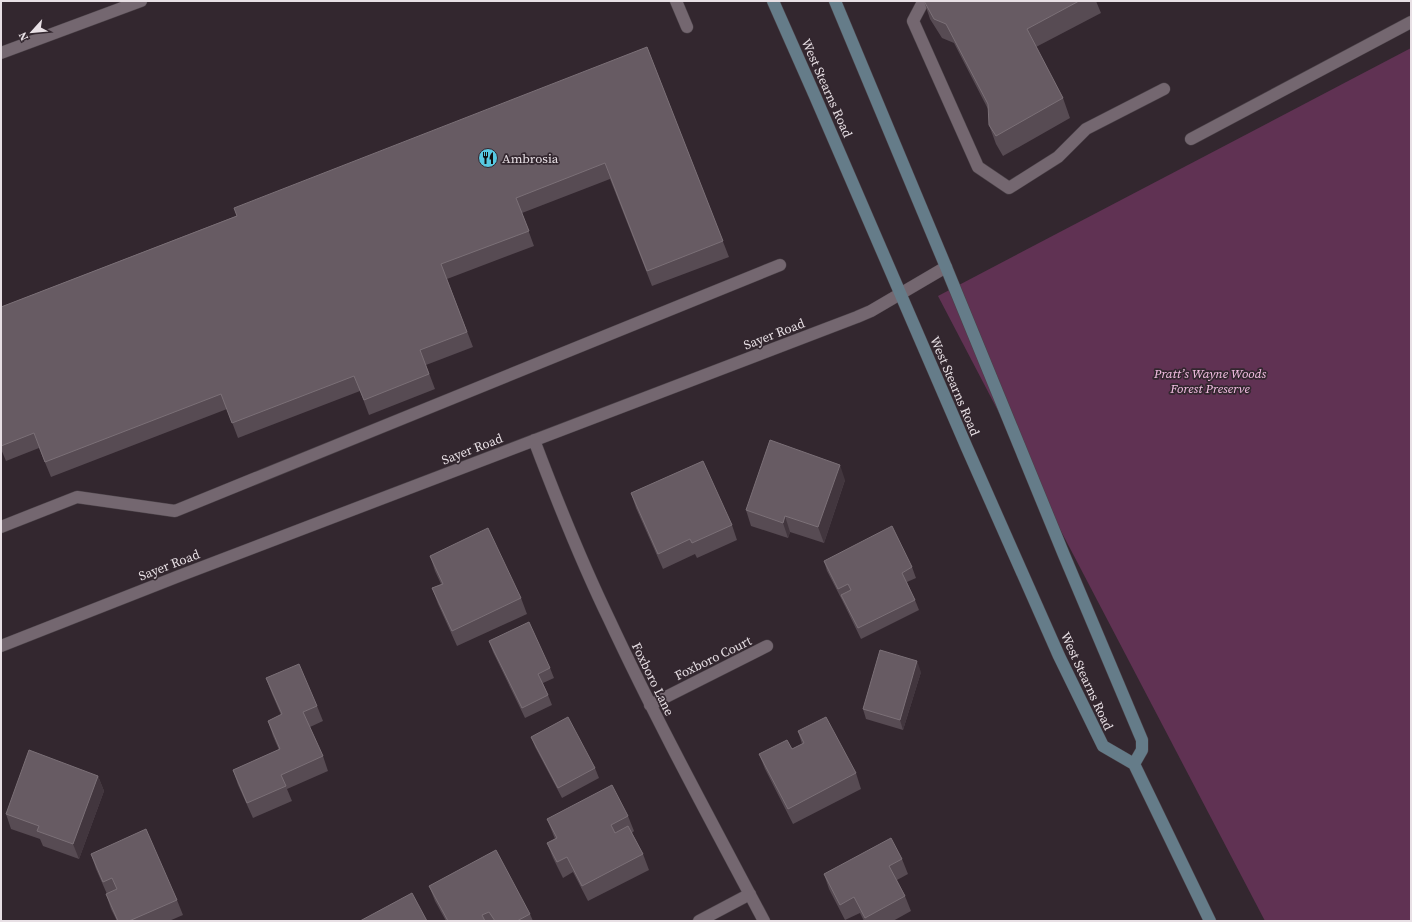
<svg xmlns="http://www.w3.org/2000/svg" width="1412" height="922" font-family="'Source Serif 4',serif">
  <rect width="100%" height="100%" fill="#33272f"/>
  <path fill="#603253" d="M 1411,48 L 1411,921 L 1265,921 L 938,296 Z"/>
  <g fill="none" stroke-linecap="round" stroke-linejoin="round">
    <defs>
      <path id="lane" d="M 676,1 L 687,27
        M 924,1 L 923,2 L 913,21 L 978,167 L 1009,188 L 1058,157 L 1086,129 L 1164,89
        M 1,53 L 141,1
        M 1191,139 L 1411,22
        M 1,527 L 77,497 L 175,511 L 780,265"/>
      <path id="street" d="M 534,440 C 557,501 581,561 609,619 C 657,722 711,821 764,921
        M 1,646 L 179,576 L 857,317 L 871,311 L 946,267
        M 650,705 L 767,646
        M 699,921 L 750,894"/>
      <path id="secondary" d="M 773,1 L 815,96 L 967,448 L 1059,656 L 1103,746 L 1134,764 L 1210,921
        M 835,1 L 946,267 L 1064,555 L 1142,740 L 1142,750 L 1134,764"/>
    </defs>
    <use href="#lane" stroke="#4b4248" stroke-width="13"/>
    <use href="#street" stroke="#4b4248" stroke-width="13"/>
    <use href="#secondary" stroke="#4b4248" stroke-width="13"/>
    <use href="#lane" stroke="#746770" stroke-width="12"/>
    <use href="#street" stroke="#746770" stroke-width="12"/>
    <use href="#secondary" stroke="#657c89" stroke-width="12"/>
  </g>
  <path fill="#574b53" d="M 924,1 L 1096,1 L 1101,13 L 1036,47 L 1063,98 L 1070,118 L 1003,156 L 996,144 L 989,125 L 989,111 L 954,43 L 942,38 L 930,19 Z
    M 647,47 L 729,257 L 652,286 L 610,179 L 522,213 L 534,246 L 447,279 L 473,347 L 426,365 L 435,389 L 369,415 L 360,391 L 238,438 L 227,409 L 51,477 L 39,448 L 6,461 L 1,449 L 1,307 L 236,216 Z
    M 845,480 L 824,543 L 790,532 L 788,538 L 751,526 L 746,510 Z
    M 631,493 L 732,525 L 737,540 L 697,558 L 695,554 L 663,569 L 636,508 Z
    M 430,556 L 521,598 L 527,614 L 457,646 L 438,604 L 432,588 L 441,584 L 435,571 Z
    M 824,561 L 912,567 L 916,578 L 907,582 L 915,600 L 919,610 L 861,639 L 845,606 L 842,600 L 827,571 Z
    M 489,641 L 550,668 L 554,678 L 543,683 L 548,695 L 552,705 L 525,718 L 493,652 Z
    M 921,672 L 903,730 L 866,719 L 863,709 Z
    M 266,678 L 317,706 L 323,721 L 310,727 L 323,756 L 328,771 L 287,789 L 292,801 L 253,818 L 238,785 L 233,770 L 279,750 L 273,736 L 268,721 L 281,715 L 272,694 Z
    M 798,731 L 856,773 L 861,789 L 793,824 L 765,769 L 759,754 L 792,749 L 802,744 Z
    M 531,737 L 595,768 L 599,778 L 562,798 L 535,747 Z
    M 98,776 L 104,791 L 79,859 L 43,846 L 40,839 L 11,829 L 6,814 Z
    M 628,816 L 634,831 L 632,833 L 643,854 L 649,870 L 588,901 L 573,872 L 563,878 L 553,858 L 547,843 L 555,839 L 547,819 Z
    M 91,854 L 177,900 L 183,915 L 169,921 L 117,921 L 111,909 L 106,894 L 107,894 L 96,869 Z
    M 902,859 L 908,874 L 897,880 L 905,896 L 911,911 L 893,921 L 864,921 L 860,913 L 845,920 L 829,889 L 824,874 Z
    M 429,886 L 530,914 L 533,921 L 446,921 L 435,901 Z"/>
  <path fill="#42363e" d="M 840,465 L 845,480 L 824,543 L 818,527 Z
    M 785,516 L 790,532 L 788,538 L 783,523 Z
    M 917,661 L 921,672 L 903,730 L 900,720 Z
    M 98,776 L 104,791 L 79,859 L 73,844 Z"/>
  <path fill="#675b63" stroke="#7b7077" d="M 924,1 L 1079,1 L 1027,29 L 1063,98 L 996,136 L 989,125 L 988,104 L 946,24 L 934,19 Z
    M 647,47 L 723,241 L 647,271 L 605,163 L 516,198 L 529,231 L 441,264 L 467,332 L 420,350 L 429,374 L 364,400 L 354,376 L 232,423 L 221,394 L 45,462 L 34,433 L 1,446 L 1,307 L 237,216 L 234,208 Z
    M 770,440 L 840,465 L 818,527 L 785,516 L 783,523 L 746,510 Z
    M 703,461 L 732,525 L 692,543 L 690,539 L 658,554 L 631,493 Z
    M 892,526 L 912,567 L 902,573 L 915,600 L 858,628 L 841,595 L 851,590 L 848,584 L 838,589 L 824,561 Z
    M 488,528 L 521,598 L 452,631 L 432,588 L 443,584 L 430,556 Z
    M 529,622 L 550,668 L 538,674 L 548,695 L 522,708 L 489,641 Z
    M 880,650 L 917,661 L 900,720 L 863,709 Z
    M 299,664 L 317,706 L 303,712 L 323,756 L 281,775 L 286,786 L 247,803 L 233,770 L 280,749 L 268,721 L 282,714 L 266,678 Z
    M 568,717 L 595,768 L 558,788 L 531,737 Z
    M 826,717 L 856,773 L 788,809 L 759,754 L 787,740 L 792,749 L 804,743 L 798,731 Z
    M 29,750 L 98,776 L 73,844 L 37,831 L 39,826 L 6,814 Z
    M 612,785 L 628,816 L 611,825 L 615,833 L 628,826 L 643,854 L 582,886 L 567,857 L 557,862 L 547,843 L 557,838 L 547,819 Z
    M 146,829 L 177,900 L 129,921 L 118,921 L 106,894 L 117,889 L 112,878 L 103,882 L 91,854 Z
    M 891,838 L 902,859 L 889,866 L 905,896 L 865,918 L 854,897 L 840,905 L 824,874 Z
    M 496,850 L 530,914 L 517,921 L 495,921 L 489,912 L 482,915 L 485,921 L 448,921 L 429,886 Z
    M 412,893 L 427,921 L 360,921 Z"/>
  <defs>
    <symbol id="restaurant-disc" viewBox="-11 -11 22 22"><circle r="9.5" fill="#57c9e2" stroke="#33272f"/><path d="M-5-6h1v4h1v-4h1v4h1v-4h1v5L-1.5 .5V6h-2V.5L-5-1ZM5-6V6H3V1.5H1.5Q1.5-4 5-6Z" fill="#111"/></symbol>
  </defs>
  <g fill-rule="evenodd">
    <use href="#restaurant-disc" x="477" y="147" width="22" height="22"/>
  </g>
  <g text-anchor="middle" dominant-baseline="central" stroke-width="3.5" stroke-linejoin="round" paint-order="stroke">
    <g font-size="13" fill="#e8e0e5" stroke="#33272f">
      <text transform="translate(827 88) rotate(66)">West Stearns Road</text>
      <text transform="translate(774 334) rotate(-21)">Sayer Road</text>
      <text transform="translate(955 386) rotate(67)">West Stearns Road</text>
      <text transform="translate(472 449) rotate(-21)">Sayer Road</text>
      <text transform="translate(169 565) rotate(-21)">Sayer Road</text>
      <text transform="translate(713 658) rotate(-26)">Foxboro Court</text>
      <text transform="translate(653 679) rotate(64)">Foxboro Lane</text>
      <text transform="translate(1087 681) rotate(65)">West Stearns Road</text>
    </g>
    <g font-size="13" fill="#e8e0e5" stroke="#33272f" text-anchor="start">
      <text x="502" y="158">Ambrosia</text>
    </g>
    <g font-size="13" font-style="italic" fill="#f5c0e4" stroke="#33272f">
      <text x="1210" y="373">Pratt’s Wayne Woods<tspan x="1210" dy="15">Forest Preserve</tspan></text>
    </g>
  </g>
  <rect width="1412" height="922" fill="none" stroke="#e8e0e5" stroke-width="4"/>
  <g transform="translate(32 32) rotate(243)" stroke="#33272f" stroke-width="3" paint-order="stroke">
  <path d="M0-3L7 15L0 10L-7 15Z" fill="#e8e0e5"/>
  <text y="-6" font-size="11" font-weight="bold" text-anchor="middle" fill="#e8e0e5">N</text>
  </g>
</svg>
